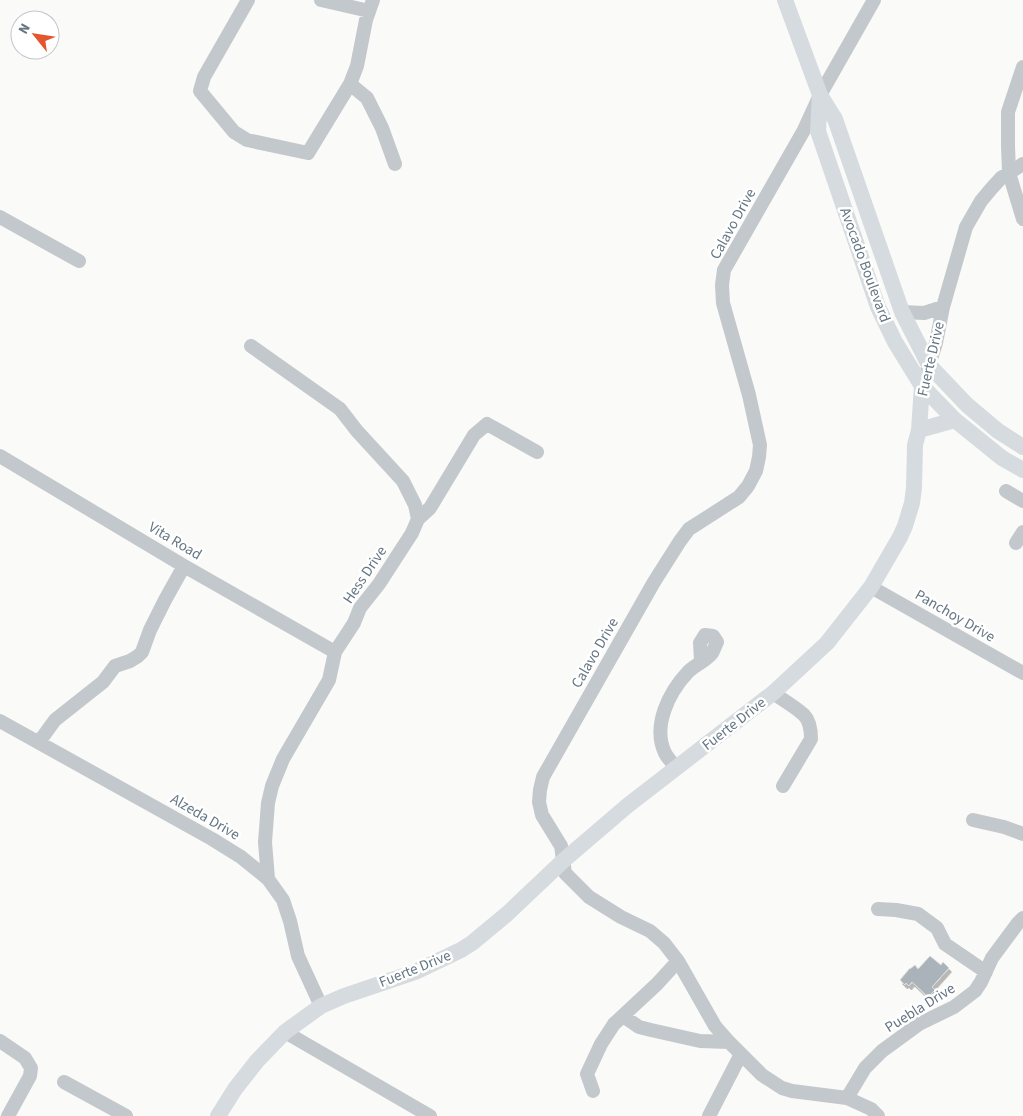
<svg xmlns="http://www.w3.org/2000/svg" width="1023" height="1116" font-family="'Source Sans 3',sans-serif">
  <defs>
    <filter id="shadow"><feDropShadow dx="2.5" dy="4" stdDeviation="0" flood-color="#0004"/></filter>
  </defs>
  <rect width="100%" height="100%" fill="#fafaf8"/>
  <path fill="#aab3b9" stroke="#dcdcda" filter="url(#shadow)" d="M 930,956 L 941,965 L 943,962 L 949,968 L 932,987 L 935,990 L 928,997 L 912,982 L 909,986 L 906,983 L 905,985 L 900,980 L 910,968 L 910,969 L 915,965 L 918,969 Z"/>
  <g fill="none" stroke-linecap="round" stroke-linejoin="round">
    <path stroke="#c3c8cc" stroke-width="14" d="M 248,0 L 204,77 L 200,91 L 234,132 L 247,140 L 308,153 L 350,84 L 357,66 L 366,20 L 373,0
      M 321,0 L 369,11
      M 874,0 L 820,95 L 804,130 L 724,270 L 722,285 L 723,303 L 749,395 L 760,445 L 759,457 L 756,471 L 748,486 L 739,497 L 689,529 L 680,541 L 654,582 L 543,777 L 540,790 L 539,802 L 542,815 L 561,846 L 565,873 L 589,897 L 621,917 L 650,931 L 664,943 L 678,961 L 715,1026 L 729,1042 L 762,1075 L 782,1088 L 792,1091 L 847,1098 L 871,1109 L 878,1116
      M 1023,67 L 1008,112 L 1008,145 L 1009,173 L 1023,219
      M 350,84 L 367,98 L 382,128 L 395,164
      M 0,217 L 79,261
      M 902,312 L 924,313 L 943,307
      M 251,346 L 340,409 L 357,431 L 403,481 L 415,505 L 418,519 L 412,533 L 379,584 L 360,608 L 354,623 L 335,652 L 329,680 L 283,759 L 272,786 L 268,803 L 265,842 L 268,879
      M 927,371 L 936,343 L 943,307 L 966,227 L 981,201 L 991,189 L 1001,178 L 1023,164
      M 0,456 L 184,566 L 335,652
      M 1006,491 L 1023,501
      M 418,519 L 430,508 L 474,435 L 487,424 L 537,452
      M 1016,543 L 1023,532
      M 871,587 L 1023,673
      M 773,693 C 782,699 797,708 804,715 C 810,721 811,731 811,739 L 783,786
      M 0,721 L 212,839 L 241,857 L 268,879 L 283,900 L 290,921 L 298,956 L 321,1006
      M 39,742 L 55,720 L 103,682 L 115,666 L 130,661 L 138,656 L 142,652 L 150,630 L 165,600 L 184,566
      M 677,768 C 673,764 668,759 665,753 C 652,726 669,692 688,672 C 695,665 706,661 712,653 C 714,650 715,646 717,642 L 713,636 L 705,635 L 700,643 L 701,662
      M 973,820 L 1004,827 L 1023,834
      M 878,909 L 896,910 L 918,914 L 937,928 L 945,944 L 986,972
      M 623,1016 L 639,1027 L 651,1030 L 700,1041 L 729,1042
      M 285,1032 L 430,1116
      M 0,1041 L 25,1058 L 31,1068 L 30,1076 L 8,1116
      M 64,1082 L 126,1116
      M 593,1091 L 587,1074 L 601,1044 L 614,1024 L 657,984 L 678,961
      M 847,1098 L 865,1068 L 882,1051 L 919,1024 L 954,1007 L 975,991 L 981,982 L 992,958 L 1018,923 L 1023,918
      M 709,1116 L 741,1054"/>
    <path stroke="#d6dbdf" stroke-width="16" d="M 785,0 L 820,95 L 835,119 L 902,312 L 929,365 L 967,405 L 998,431 L 1023,447
      M 820,95 L 818,131 L 878,307 L 895,342 L 922,386 L 955,420 L 1002,458 L 1023,470
      M 919,430 L 955,420
      M 218,1116 L 235,1089 L 257,1061 L 285,1032 L 321,1006 L 344,996 L 415,972 L 461,950 L 472,943 L 507,914 L 564,860 L 627,806 L 773,693 L 827,643 L 871,587 L 900,537 L 905,526 L 912,503 L 914,488 L 915,445 L 919,430 L 922,386"/>
  </g>
  <g text-anchor="middle" dominant-baseline="central" stroke-width="5" stroke-linejoin="round" paint-order="stroke">
    <g font-size="15" fill="#657683" stroke="#fff">
      <text transform="translate(733 224) rotate(-61)">Calavo Drive</text>
      <text transform="translate(865 265) rotate(70)">Avocado Boulevard</text>
      <text transform="translate(931 359) rotate(-77)">Fuerte Drive</text>
      <text transform="translate(175 541) rotate(31)">Vita Road</text>
      <text transform="translate(365 575) rotate(-56)">Hess Drive</text>
      <text transform="translate(955 616) rotate(30)">Panchoy Drive</text>
      <text transform="translate(595 653) rotate(-60)">Calavo Drive</text>
      <text transform="translate(734 724) rotate(-38)">Fuerte Drive</text>
      <text transform="translate(205 817) rotate(30)">Alzeda Drive</text>
      <text transform="translate(415 969) rotate(-22)">Fuerte Drive</text>
      <text transform="translate(920 1008) rotate(-32)">Puebla Drive</text>
    </g>
  </g>
  <g transform="translate(35 35) rotate(300)"><circle r="24" fill="#ffffff" stroke="#c1c8cd"/>
  <path d="M0-4L9 19L0 12L-9 19Z" fill="#e4572e"/>
  <text y="-8" font-size="14" font-weight="bold" text-anchor="middle" fill="#657683">N</text>
  </g>
</svg>
